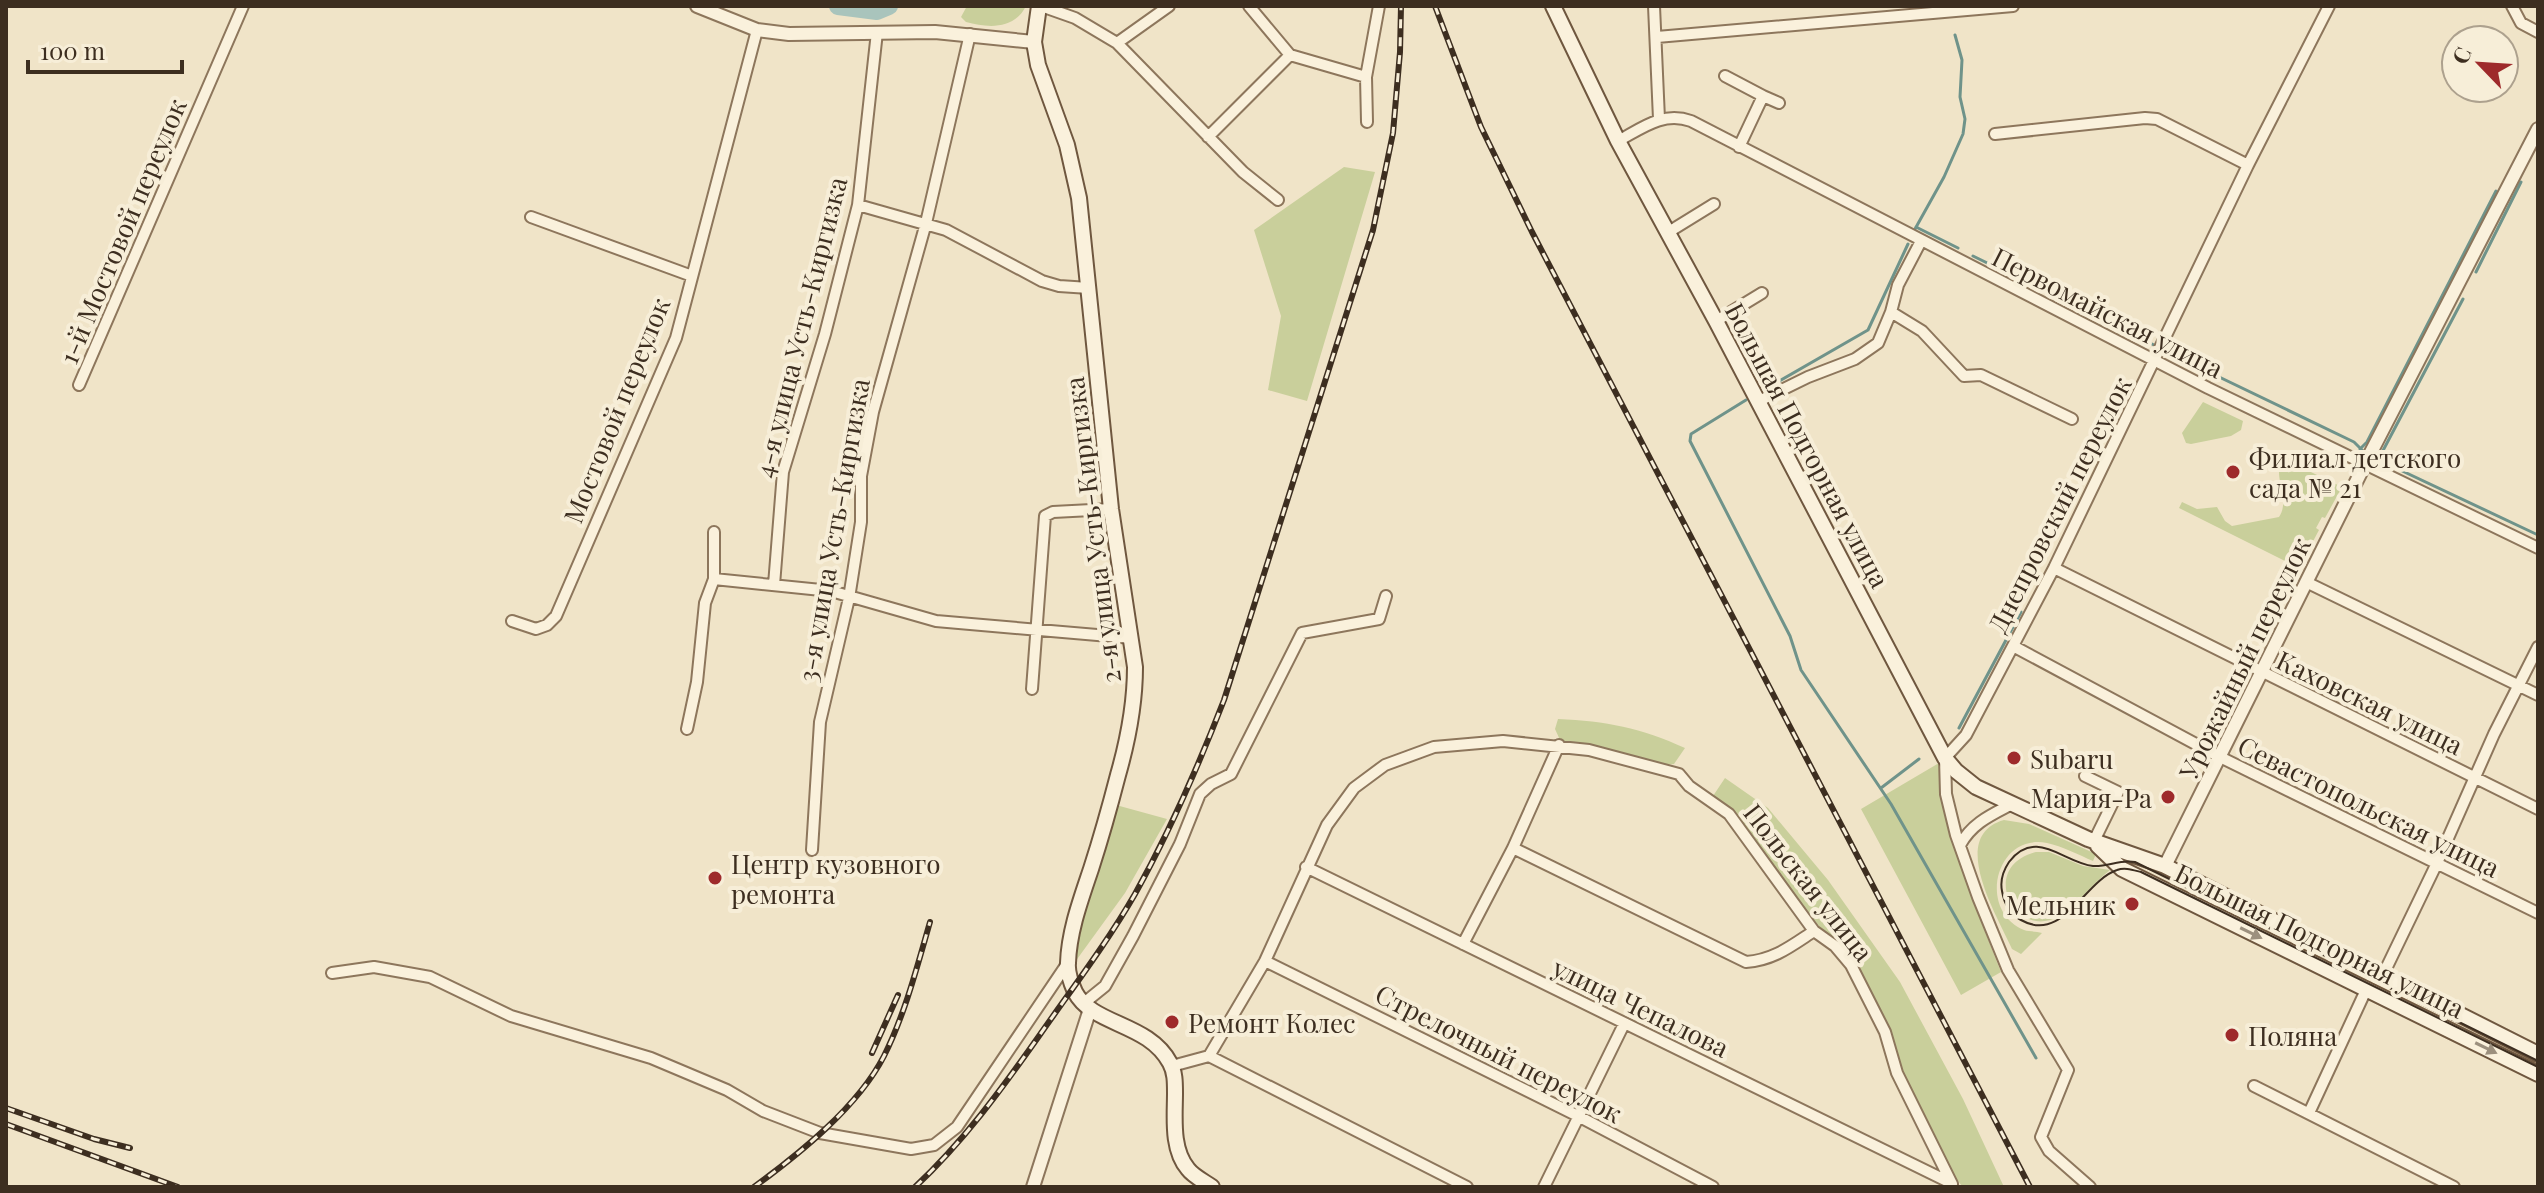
<svg xmlns="http://www.w3.org/2000/svg" width="2544" height="1193" font-family="'Playfair Display',serif">
  <rect width="100%" height="100%" fill="#f0e4c8"/>
  <path fill="#c9cf9b" d="M 967,6 L 1026,6 C 1014,30 988,28 966,22 L 961,17 Z
    M 1344,167 L 1375,172 L 1307,401 L 1268,390 L 1281,316 L 1254,230 Z
    M 2203,402 L 2243,421 L 2241,430 L 2231,436 L 2191,444 L 2186,443 L 2182,433 Z
    M 2282,458 L 2342,487 L 2325,518 L 2322,517 L 2316,528 L 2319,530 L 2299,568 L 2179,508 L 2182,502 L 2197,509 L 2217,507 L 2225,521 L 2232,526 L 2279,517 C 2291,500 2272,477 2282,458 Z
    M 1558,719 C 1606,721 1641,728 1685,748 L 1674,764 L 1664,765 L 1560,740 L 1555,729 Z
    M 1939,763 C 1944,836 1975,905 2001,972 L 1961,995 L 1861,809 Z
    M 1725,778 L 1768,808 L 1828,880 L 1900,982 L 1963,1099 L 2004,1187 L 1963,1187 L 1957,1180 L 1903,1072 L 1889,1030 L 1857,964 L 1819,926 L 1782,880 L 1732,811 L 1713,796 Z
    M 1116,805 L 1167,819 L 1125,893 L 1075,962 L 1081,918 Z
    M 2004,820 L 2029,824 L 2096,854 L 2093,861 C 2079,855 2062,846 2047,843 C 1995,833 1977,911 2024,930 C 2030,932 2037,931 2042,933 L 2021,954 L 2012,949 C 1998,917 1947,836 2004,820 Z
    M 2036,852 L 2049,852 L 2083,866 L 2110,870 C 2092,884 2078,904 2059,916 C 2015,942 1977,867 2036,852 Z"/>
  <g fill="none" stroke-linecap="round" stroke-linejoin="round">
    <path stroke="#6f938a" stroke-width="3" d="M 1916,227 L 1958,248
      M 1915,229 L 1944,177 L 1963,134 L 1965,119 L 1960,97 L 1962,60 L 1955,35
      M 1973,256 L 2156,346
      M 2476,272 L 2521,182
      M 2163,350 L 2354,442 L 2362,450
      M 1762,391 L 1868,330 L 1908,244
      M 1746,400 L 1691,434 L 1690,441 L 1790,636 L 1801,670 L 1891,804 L 2036,1058
      M 2360,449 L 2367,442 L 2496,191
      M 2378,460 L 2463,299
      M 2379,460 L 2538,535
      M 1959,728 L 2021,612
      M 1881,788 L 1919,759"/>
    <path stroke="#a9c4bc" stroke-width="18" d="M 838,6 L 877,11 L 889,6"/>
    <defs>
      <path id="minor" d="M 1041,6 L 1075,18 L 1117,43 L 1243,172 L 1278,200
        M 1654,6 L 1659,119
        M 2512,6 L 2521,23 L 2538,32
        M 1657,37 L 2013,6
        M 1117,43 L 1169,6
        M 1290,55 L 1366,77
        M 1725,76 L 1763,96 L 1739,147
        M 1763,96 L 1779,103
        M 1367,122 L 1366,77 L 1379,6
        M 1995,134 L 2145,118 L 2157,119 L 2248,165
        M 1208,137 L 1290,55 L 1249,6
        M 1618,141 C 1642,128 1663,111 1691,121 L 2208,388 L 2538,548
        M 858,205 L 946,230 L 1042,281 L 1059,286 L 1089,288
        M 531,217 L 692,276
        M 1667,233 L 1714,204
        M 1891,312 L 1922,331 L 1964,376 L 1981,375 L 2072,419
        M 1716,321 L 1762,293
        M 79,385 L 243,6
        M 1757,402 L 1808,377 L 1855,359 L 1878,343 L 1891,312 L 1898,285 L 1921,241
        M 2054,568 L 2538,809
        M 714,579 L 831,591 L 936,621 L 1132,638
        M 2306,582 L 2538,695
        M 774,585 L 783,472 L 825,334 L 858,205 L 877,32
        M 512,621 L 536,629 L 547,625 L 556,616 L 676,338 L 757,30
        M 2013,646 L 2220,757 L 2538,913
        M 1032,689 L 1045,516 L 1053,512 L 1111,509
        M 687,729 L 697,682 L 705,603 L 714,579 L 714,532
        M 2085,776 L 2118,792 L 2094,841
        M 1960,845 C 1972,823 1991,815 2012,804
        M 1513,848 L 1746,962 C 1774,960 1791,946 1814,931
        M 812,850 L 820,722 L 849,598 L 861,522 L 861,476 L 873,412 L 926,223 L 970,34
        M 1306,867 L 1951,1183
        M 1463,944 L 1513,848 L 1559,745
        M 1265,961 L 1580,1117 L 1713,1187
        M 332,973 L 374,967 L 430,977 L 511,1016 L 651,1058 L 727,1090 L 763,1111 L 820,1133 L 911,1149 L 934,1145 L 957,1127 L 1067,964
        M 2382,977 L 2437,863 L 2494,734 L 2538,647
        M 1084,1003 L 1105,986 L 1133,936 L 1180,844 L 1200,794 L 1211,784 L 1231,774 L 1302,633 L 1379,619 L 1386,596
        M 1209,1056 L 1265,961 L 1327,825 L 1354,788 L 1385,765 L 1434,747 L 1503,741 L 1589,750 L 1679,774 L 1689,786 L 1729,814 L 1814,931 L 1835,946 L 1851,965 L 1885,1032 L 1897,1073 L 1952,1184
        M 1172,1066 L 1209,1056 L 1467,1187
        M 2254,1086 L 2454,1187
        M 2309,1113 L 2366,990
        M 1544,1187 L 1624,1024
        M 2090,1187 L 2049,1151 L 2041,1137 L 2068,1070 L 2008,970 L 1978,897 L 1956,835 L 1946,794 L 1945,758 L 1966,735 L 2054,568 L 2248,165 L 2329,6"/>
      <path id="tertiary" d="M 697,6 L 757,30 L 789,34 L 935,32 L 1034,42
        M 2165,866 L 2365,464 L 2538,129
        M 1033,1187 L 1090,1009"/>
      <path id="secondary" d="M 1039,6 L 1034,42 L 1038,65 L 1067,145 L 1079,198 L 1111,509 L 1135,667 C 1135,703 1128,740 1118,775 C 1110,806 1101,838 1091,869 C 1081,899 1069,931 1068,963 C 1067,973 1071,983 1075,992 C 1093,1026 1148,1022 1170,1063 C 1175,1072 1175,1082 1175,1093 C 1175,1117 1171,1149 1188,1169 C 1193,1176 1205,1182 1212,1187
        M 1553,6 L 1618,141 L 1716,321 L 1945,758 L 1956,771 L 1976,787 L 2088,839 L 2165,866 L 2538,1054
        M 2098,846 L 2122,869 L 2538,1074"/>
    </defs>
    <use href="#minor" stroke="#8d765c" stroke-width="14"/>
    <use href="#tertiary" stroke="#8d765c" stroke-width="16"/>
    <use href="#secondary" stroke="#6f573f" stroke-width="18"/>
    <use href="#minor" stroke="#faf1dc" stroke-width="10"/>
    <use href="#tertiary" stroke="#faf1dc" stroke-width="12"/>
    <use href="#secondary" stroke="#faf1dc" stroke-width="14"/>
    <path stroke="#3d2e20" stroke-width="2" d="M 2538,1061 L 2135,862 C 2120,859 2108,867 2093,866 C 2064,863 2036,827 2009,862 C 2003,871 2000,881 2002,891 C 2004,903 2010,914 2021,920 C 2063,944 2084,881 2117,870 C 2125,867 2133,870 2141,872 L 2538,1067"/>
    <defs>
      <path id="rail" d="M 1435,6 L 1481,127 L 1532,232 L 2030,1187
        M 872,1053 L 898,995
        M 6,1108 L 94,1139 L 130,1148
        M 6,1124 L 178,1187
        M 754,1187 C 799,1154 858,1107 884,1056 C 905,1014 917,967 930,922
        M 915,1187 C 963,1142 1001,1090 1039,1036 C 1071,990 1107,943 1135,894 C 1170,831 1198,767 1224,700 L 1373,230 L 1393,133 L 1400,52 L 1401,6"/>
    </defs>
    <use href="#rail" stroke="#3d2e20" stroke-width="6"/>
    <use href="#rail" stroke="#f7eed8" stroke-width="3" stroke-dasharray="9" stroke-linecap="butt"/>
  </g>
  <defs><path id="oneway-solid" d="M-6-.8H1V-3.2L6.5 0L1 3.2V.8H-6Z" transform="scale(2)"/></defs>
  <g fill="#9c907e">
    <use href="#oneway-solid" transform="translate(2251 933) rotate(26)"/>
    <use href="#oneway-solid" transform="translate(2486 1048) rotate(26)"/>
  </g>
  <g fill="#9e2a2b" stroke="#f7eed8" stroke-width="3">
    <circle cx="2233" cy="472" r="8"/>
    <circle cx="2014" cy="758" r="8"/>
    <circle cx="2168" cy="797" r="8"/>
    <circle cx="715" cy="878" r="8"/>
    <circle cx="2132" cy="904" r="8"/>
    <circle cx="1172" cy="1022" r="8"/>
    <circle cx="2232" cy="1035" r="8"/>
  </g>
  <g text-anchor="middle" dominant-baseline="central" stroke-width="8" stroke-linejoin="round" paint-order="stroke">
    <g font-size="26" fill="#3d2e20" stroke="#f7eed8">
      <text transform="translate(122 231) rotate(-67)">1-й Мостовой переулок</text>
      <text transform="translate(2108 312) rotate(27)">Первомайская улица</text>
      <text transform="translate(800 327) rotate(-76)">4-я улица Усть-Киргизка</text>
      <text transform="translate(616 410) rotate(-68)">Мостовой переулок</text>
      <text transform="translate(1808 445) rotate(62)">Большая Подгорная улица</text>
      <text transform="translate(2059 504) rotate(-63)">Днепровский переулок</text>
      <text transform="translate(833 530) rotate(-80)">3-я улица Усть-Киргизка</text>
      <text transform="translate(1092 530) rotate(-97)">2-я улица Усть-Киргизка</text>
      <text transform="translate(2244 658) rotate(-64)">Урожайный переулок</text>
      <text transform="translate(2370 702) rotate(26)">Каховская улица</text>
      <text transform="translate(2369 806) rotate(26)">Севастопольская улица</text>
      <text transform="translate(1809 882) rotate(52)">Польская улица</text>
      <text transform="translate(2320 940) rotate(26)">Большая Подгорная улица</text>
      <text transform="translate(1641 1007) rotate(26)">улица Чепалова</text>
      <text transform="translate(1499 1053) rotate(27)">Стрелочный переулок</text>
    </g>
    <g font-size="26" fill="#3d2e20" stroke="#f7eed8" text-anchor="start">
      <text x="2249" y="457">Филиал детского<tspan x="2249" dy="30">сада № 21</tspan></text>
      <text x="2030" y="758">Subaru</text>
      <text x="2152" y="797" text-anchor="end">Мария-Ра</text>
      <text x="731" y="863">Центр кузовного<tspan x="731" dy="30">ремонта</tspan></text>
      <text x="2116" y="904" text-anchor="end">Мельник</text>
      <text x="1188" y="1022">Ремонт Колес</text>
      <text x="2248" y="1035">Поляна</text>
    </g>
  </g>
  <rect width="2544" height="1193" fill="none" stroke="#3d2e20" stroke-width="16"/>
  <g transform="translate(2480 64) rotate(295)"><circle r="38" fill="#f7eed8" stroke="#ada18e" stroke-width="2"/>
  <path d="M0-6L14 30L0 20L-14 30Z" fill="#9e2a2b"/>
  <text y="-12" font-size="22" font-weight="bold" text-anchor="middle" fill="#3d2e20">С</text>
  </g>
  <path d="M28 60v12h154v-12" fill="none" stroke="#3d2e20" stroke-width="4"/>
  <text x="40" y="60" font-size="24" fill="#3d2e20" stroke="#f7eed8" stroke-width="6" paint-order="stroke">100 m</text>
</svg>
